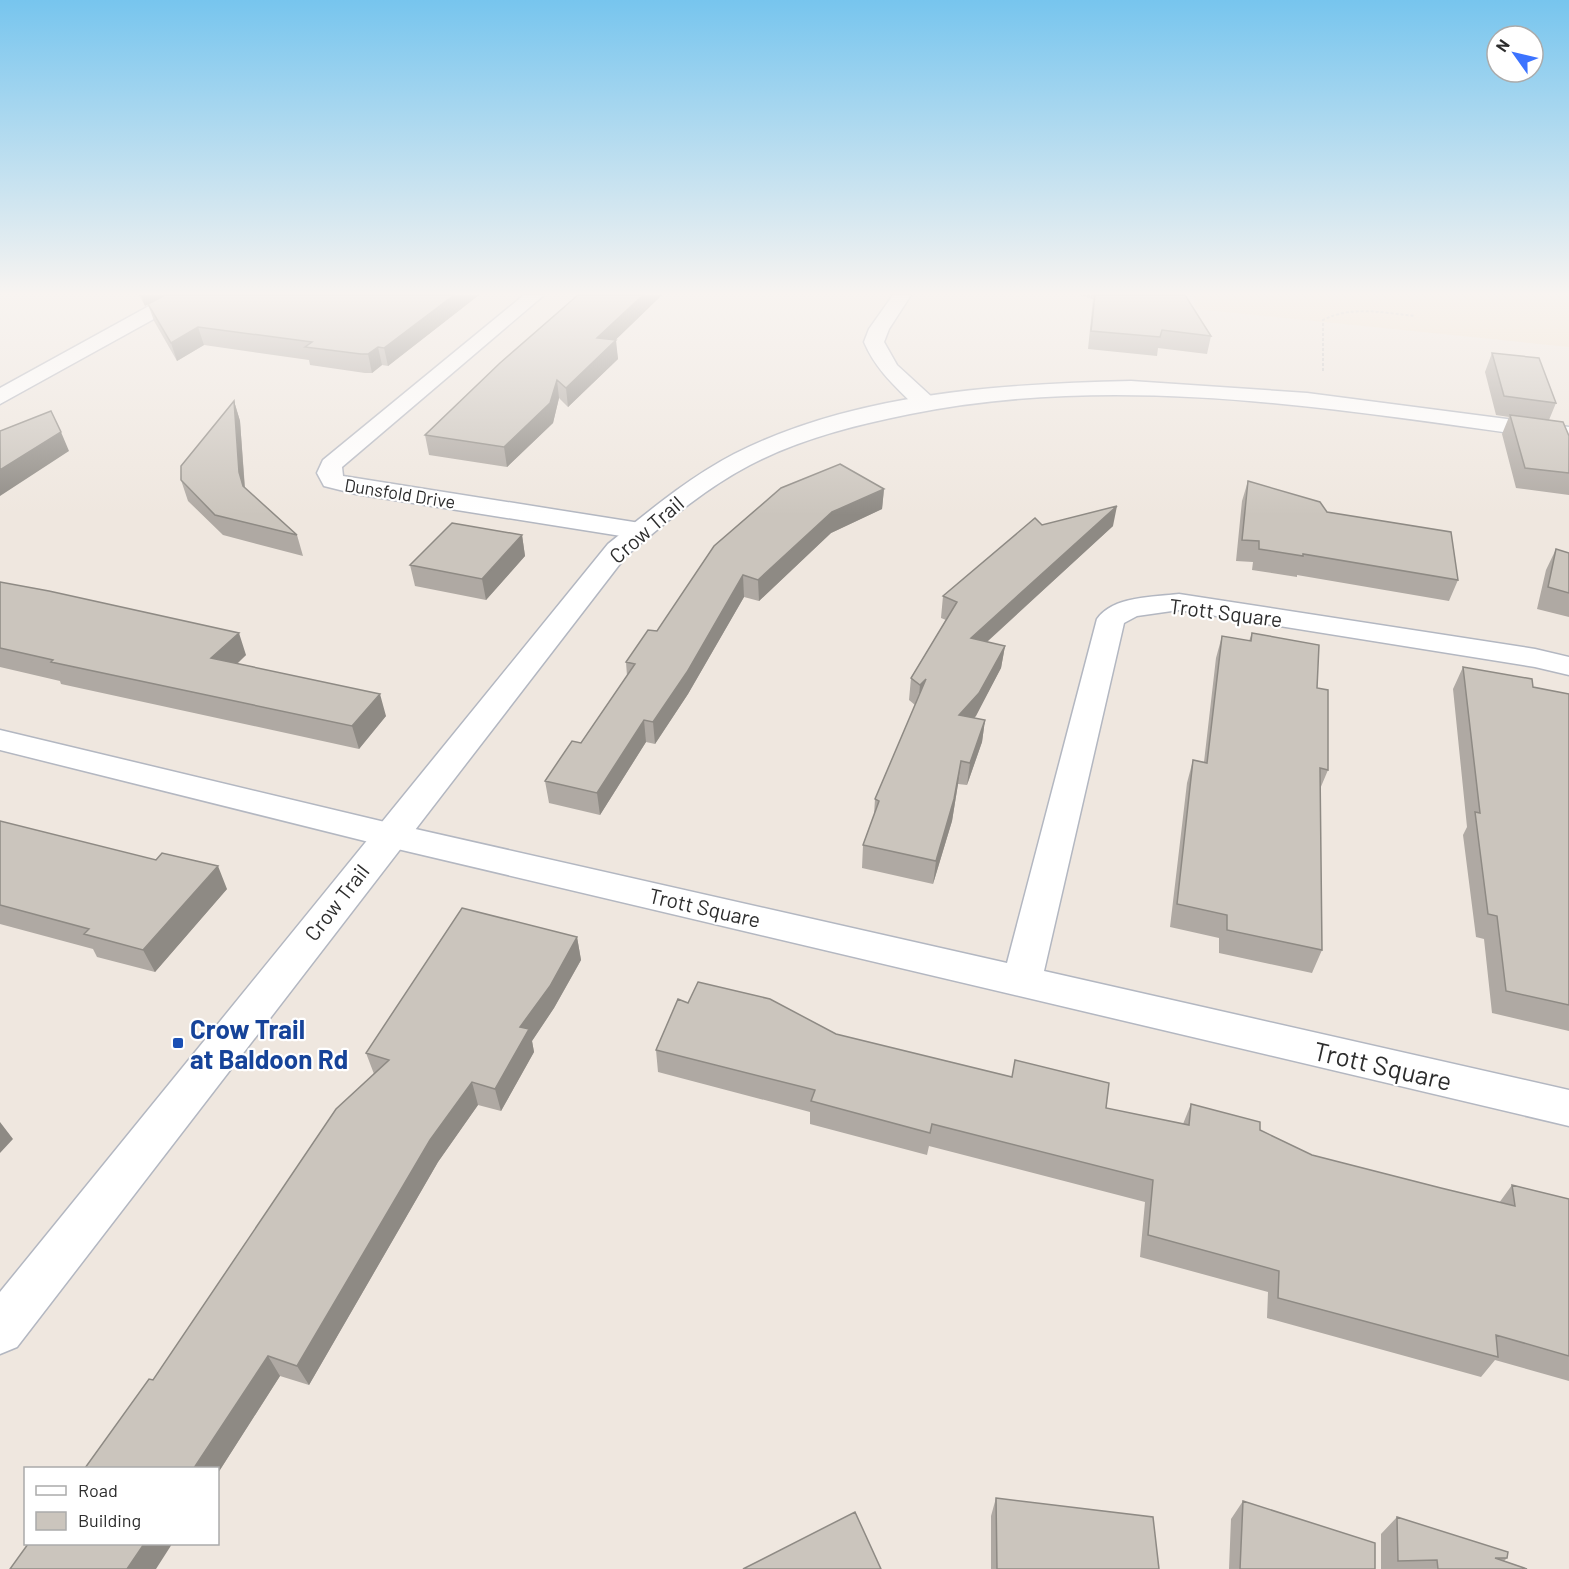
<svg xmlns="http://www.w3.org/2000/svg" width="1569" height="1569" font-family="Barlow,sans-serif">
  <rect width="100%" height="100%" fill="#efe7df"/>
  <path fill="#f1e2ce" d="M 1192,295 L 1569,295 L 1569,347 L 1196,309 Z"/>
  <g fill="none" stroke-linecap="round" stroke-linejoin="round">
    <defs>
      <path id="minor" d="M 169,295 L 192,295 L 190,299 L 0,404 L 0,388 Z
        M 524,295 L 544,295 L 342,467 L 343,476 L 640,523 L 649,526 L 653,531 L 649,536 L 640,539 L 356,494 L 324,486 L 317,473 L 323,460 Z
        M 893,295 L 911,295 L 889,329 L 884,342 L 897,365 L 933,398 L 936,403 L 933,408 L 917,408 C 896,387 876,370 864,342 L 869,329 Z
        M 1179,594 L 1535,649 L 1569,657 L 1569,675 L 1535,667 L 1179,610 L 1137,616 L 1124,623 L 1044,971 L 1569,1090 L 1569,1126 L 389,847 L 0,750 L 0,730 L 389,823 L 1007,963 L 1097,619 C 1113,596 1154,597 1179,594 Z"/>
      <path id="tertiary" d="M 1131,381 L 1307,393 L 1569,427 L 1569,441 C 1351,412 1128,370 910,414 C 855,425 800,439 750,465 C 704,489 665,523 626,556 L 17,1347 L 0,1354 L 0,1292 L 608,544 C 648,512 688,478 734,454 C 855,393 998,384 1131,381 Z"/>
    </defs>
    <use href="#minor" stroke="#b3b7c1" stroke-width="3"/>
    <use href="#tertiary" stroke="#b3b7c1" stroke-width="3"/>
    <path stroke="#c8c8c8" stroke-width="2" stroke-dasharray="3 2" stroke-linecap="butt" d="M 1323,371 L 1323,320 C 1352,305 1384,313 1415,316"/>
    <use href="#minor" fill="#fff" fill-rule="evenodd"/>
    <use href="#tertiary" fill="#fff" fill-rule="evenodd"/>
  </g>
  <path fill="#afa9a3" d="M 139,295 L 479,295 L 388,366 L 382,365 L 372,373 L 365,373 L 310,365 L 309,360 L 204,345 L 177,361 L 154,321 L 148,304 L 145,306 Z
    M 578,295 L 662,295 L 615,340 L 618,359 L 568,407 L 559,398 L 553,423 L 507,467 L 429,455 L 425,435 Z
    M 1079,295 L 1185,295 L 1211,336 L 1207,354 L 1158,348 L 1157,356 L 1088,349 L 1093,299 Z
    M 1492,353 L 1556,403 L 1549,420 L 1569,436 L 1569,495 L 1516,488 L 1502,434 L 1509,417 L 1496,415 L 1485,372 Z
    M 234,401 L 240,421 L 245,488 L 297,535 L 303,556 L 223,535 L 188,501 L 181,480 Z
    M 1248,481 L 1327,512 L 1458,580 L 1449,601 L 1297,575 L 1297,577 L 1252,570 L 1253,562 L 1236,561 L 1242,501 Z
    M 884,489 L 882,509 L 831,533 L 759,601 L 744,597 L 688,694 L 655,744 L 646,742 L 600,815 L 549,803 L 545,781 L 581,743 L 627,676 L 626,662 L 657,631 L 741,522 Z
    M 1042,525 L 1113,526 L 987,642 L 1005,646 L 1001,668 L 974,718 L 985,720 L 982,742 L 967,785 L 958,784 L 952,821 L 933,884 L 862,868 L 863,845 L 874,815 L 875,799 L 915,705 L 909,700 L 911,678 L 946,620 L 941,618 L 943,596 Z
    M 522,535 L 525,556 L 486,600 L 415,586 L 410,565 Z
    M 1556,549 L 1569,553 L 1569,617 L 1537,609 L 1546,570 Z
    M 0,582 L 246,655 L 237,664 L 386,716 L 359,749 L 61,684 L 60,681 L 0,667 Z
    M 1252,633 L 1317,688 L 1328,770 L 1320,789 L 1322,950 L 1312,973 L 1219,953 L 1219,938 L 1170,927 L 1187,783 L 1193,760 L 1204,762 L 1216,658 L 1222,636 L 1249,641 Z
    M 1463,667 L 1533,687 L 1569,694 L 1569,1031 L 1492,1013 L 1484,939 L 1476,937 L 1463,835 L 1467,827 L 1453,689 Z
    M 0,821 L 227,889 L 155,972 L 97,957 L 93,949 L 0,924 Z
    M 577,937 L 581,960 L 554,1008 L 532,1041 L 534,1052 L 501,1111 L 478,1105 L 438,1162 L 309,1385 L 280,1376 L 218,1473 L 218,1468 L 153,1380 L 374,1074 L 366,1053 Z
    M 688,1003 L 836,1034 L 1106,1108 L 1183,1124 L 1191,1104 L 1260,1130 L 1312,1155 L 1499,1203 L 1512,1185 L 1569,1199 L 1569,1381 L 1495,1360 L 1481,1377 L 1267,1318 L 1268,1292 L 1140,1257 L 1145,1202 L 929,1146 L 927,1155 L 810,1124 L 810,1112 L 658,1072 L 656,1050 Z
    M 996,1498 L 1159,1569 L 991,1569 L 991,1516 Z
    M 1243,1501 L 1375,1569 L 1229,1569 L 1231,1519 Z
    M 1397,1517 L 1507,1558 L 1504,1561 L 1527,1569 L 1381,1569 L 1381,1534 Z"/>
  <path fill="#8e8a84" d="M 141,295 L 165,295 L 145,306 Z
    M 454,295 L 479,295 L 388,366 L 384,348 Z
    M 643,295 L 662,295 L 599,356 L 597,338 Z
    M 198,327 L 204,345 L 177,361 L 171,343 Z
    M 616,340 L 618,359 L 568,407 L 566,388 Z
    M 378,347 L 382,365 L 372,373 L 368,354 Z
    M 557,380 L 559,398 L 553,423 L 507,467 L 504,447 Z
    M 234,401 L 240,421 L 245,492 L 249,506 L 239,472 Z
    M 61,432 L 69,451 L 0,496 L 0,470 Z
    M 884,489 L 882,509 L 831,533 L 759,601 L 758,580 L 832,512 Z
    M 1117,506 L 1113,526 L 968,659 L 971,638 Z
    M 522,535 L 525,556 L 486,600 L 482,579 Z
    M 743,575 L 744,597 L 688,694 L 655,744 L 653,722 Z
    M 239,633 L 246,655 L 219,680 L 211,658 Z
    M 1005,646 L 1001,668 L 976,716 L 957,737 L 959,715 Z
    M 926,679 L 918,707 L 920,685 Z
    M 380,694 L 386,716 L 359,749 L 352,726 Z
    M 644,720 L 646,742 L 600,815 L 597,793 Z
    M 985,720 L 982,742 L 967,785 L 970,763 Z
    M 961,761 L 958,784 L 952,821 L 933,884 L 936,861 Z
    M 218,866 L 227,889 L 155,972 L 143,950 Z
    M 577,937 L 581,960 L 554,1008 L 532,1041 L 534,1052 L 501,1111 L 495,1089 L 520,1027 Z
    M 472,1082 L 478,1105 L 438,1162 L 309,1385 L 297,1366 L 430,1140 Z
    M 0,1122 L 13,1139 L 0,1153 Z
    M 268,1356 L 280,1376 L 218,1473 L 218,1468 L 194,1468 Z
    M 144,1544 L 172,1544 L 156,1569 L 127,1569 Z"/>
  <path fill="#cbc5bd" stroke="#8e8a84" stroke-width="1.5" d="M 165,295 L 454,295 L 384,348 L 378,347 L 368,354 L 361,354 L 305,347 L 312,342 L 198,327 L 171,343 L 148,304 Z
    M 578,295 L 643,295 L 597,338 L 616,340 L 566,388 L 557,380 L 550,403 L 504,447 L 425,435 L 500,363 Z
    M 1095,295 L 1185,295 L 1211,336 L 1162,330 L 1160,337 L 1091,331 Z
    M 1492,353 L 1539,358 L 1556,403 L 1504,396 Z
    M 234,401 L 239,472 L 243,486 L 297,535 L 215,515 L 181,480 L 181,466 Z
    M 51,411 L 61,432 L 0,470 L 0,431 Z
    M 1510,415 L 1563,422 L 1569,436 L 1569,473 L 1525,468 Z
    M 840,464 L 884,489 L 832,512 L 758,580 L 743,575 L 687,672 L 653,722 L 644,720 L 597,793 L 545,781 L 572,741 L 581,743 L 635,664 L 626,662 L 648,630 L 657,631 L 714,546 L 781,488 Z
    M 1248,481 L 1320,502 L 1327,512 L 1451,532 L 1458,580 L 1303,554 L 1303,556 L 1259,549 L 1259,541 L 1242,540 Z
    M 1117,506 L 971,638 L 1005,646 L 979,693 L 959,715 L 985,720 L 970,763 L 961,761 L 954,799 L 936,861 L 863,845 L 879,801 L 875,799 L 926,679 L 920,685 L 911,678 L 957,602 L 943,596 L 1035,518 L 1042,525 Z
    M 452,523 L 522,535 L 482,579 L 410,565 Z
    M 1556,549 L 1569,553 L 1569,593 L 1548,587 Z
    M 0,582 L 49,591 L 239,633 L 211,658 L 380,694 L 352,726 L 51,662 L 53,660 L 0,648 Z
    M 1252,633 L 1319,645 L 1317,688 L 1328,690 L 1328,770 L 1320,768 L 1322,950 L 1227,930 L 1227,915 L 1177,904 L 1193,760 L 1207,763 L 1222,636 L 1251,641 Z
    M 1463,667 L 1532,679 L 1533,687 L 1569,694 L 1569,1005 L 1506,991 L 1497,916 L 1488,914 L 1475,812 L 1480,813 Z
    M 0,821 L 156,860 L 162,853 L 218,866 L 143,950 L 84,934 L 89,929 L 0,905 Z
    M 462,908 L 577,937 L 550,986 L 520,1027 L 529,1029 L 495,1089 L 472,1082 L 430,1140 L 297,1366 L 268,1356 L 194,1468 L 85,1468 L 149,1379 L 153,1380 L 336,1109 L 389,1060 L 366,1053 Z
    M 698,982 L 770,999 L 836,1034 L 1012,1077 L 1015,1060 L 1109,1083 L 1106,1108 L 1189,1125 L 1191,1104 L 1260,1122 L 1260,1130 L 1312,1155 L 1441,1188 L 1515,1206 L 1512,1185 L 1569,1199 L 1569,1356 L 1496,1335 L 1498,1357 L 1278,1298 L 1279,1271 L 1148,1235 L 1153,1180 L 932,1124 L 930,1133 L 811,1101 L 815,1090 L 656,1050 L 678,999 L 688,1003 Z
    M 996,1498 L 1153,1517 L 1159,1569 L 997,1569 Z
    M 1243,1501 L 1375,1543 L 1375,1569 L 1240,1569 Z
    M 855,1512 L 881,1569 L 743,1569 Z
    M 1397,1517 L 1508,1552 L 1507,1558 L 1495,1558 L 1527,1569 L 1438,1569 L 1437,1560 L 1398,1561 Z
    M 28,1544 L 144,1544 L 127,1569 L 10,1569 Z"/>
  <linearGradient id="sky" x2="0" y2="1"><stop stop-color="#77c5ee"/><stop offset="0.57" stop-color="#f8f4f1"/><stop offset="1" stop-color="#f8f4f1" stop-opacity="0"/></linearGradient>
  <rect width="1569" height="515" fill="url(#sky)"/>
  <rect fill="#1a4fb4" stroke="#fff" stroke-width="2" x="172" y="1037" width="12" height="12" rx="3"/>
  <g text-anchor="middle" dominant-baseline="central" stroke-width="4.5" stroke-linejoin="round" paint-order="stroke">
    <g font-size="18" fill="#2d2d2d" stroke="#fff">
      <text transform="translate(400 493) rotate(9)">Dunsfold Drive</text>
    </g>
    <g font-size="21" fill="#2d2d2d" stroke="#fff">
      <text transform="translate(646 529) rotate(-41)">Crow Trail</text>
      <text transform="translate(1226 612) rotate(7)">Trott Square</text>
      <text transform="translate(336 902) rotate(-52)">Crow Trail</text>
      <text transform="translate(705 907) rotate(13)">Trott Square</text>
    </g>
    <g font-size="26" font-weight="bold" fill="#164399" stroke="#fff" text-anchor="start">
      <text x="190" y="1028">Crow Trail<tspan x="190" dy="30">at Baldoon Rd</tspan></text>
    </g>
    <g font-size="26" fill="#2d2d2d" stroke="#fff">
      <text transform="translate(1383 1065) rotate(13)">Trott Square</text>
    </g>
  </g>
  <rect x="24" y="1467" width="195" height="78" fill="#ffffff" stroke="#ababab" stroke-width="1.5"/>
  <rect x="36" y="1486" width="30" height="9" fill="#ffffff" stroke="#ababab" stroke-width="1.5"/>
  <text x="78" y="1497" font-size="18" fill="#2d2d2d">Road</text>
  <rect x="36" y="1512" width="30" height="18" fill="#cbc5bd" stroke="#ababab" stroke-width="1.5"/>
  <text x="78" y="1527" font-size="18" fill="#2d2d2d">Building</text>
  <g transform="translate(1515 54) rotate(304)"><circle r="28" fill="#ffffff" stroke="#ababab" stroke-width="1.5"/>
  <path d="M0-4.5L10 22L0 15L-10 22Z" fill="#3c73ff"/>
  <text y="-9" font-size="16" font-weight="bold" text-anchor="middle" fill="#2d2d2d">N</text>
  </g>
</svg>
